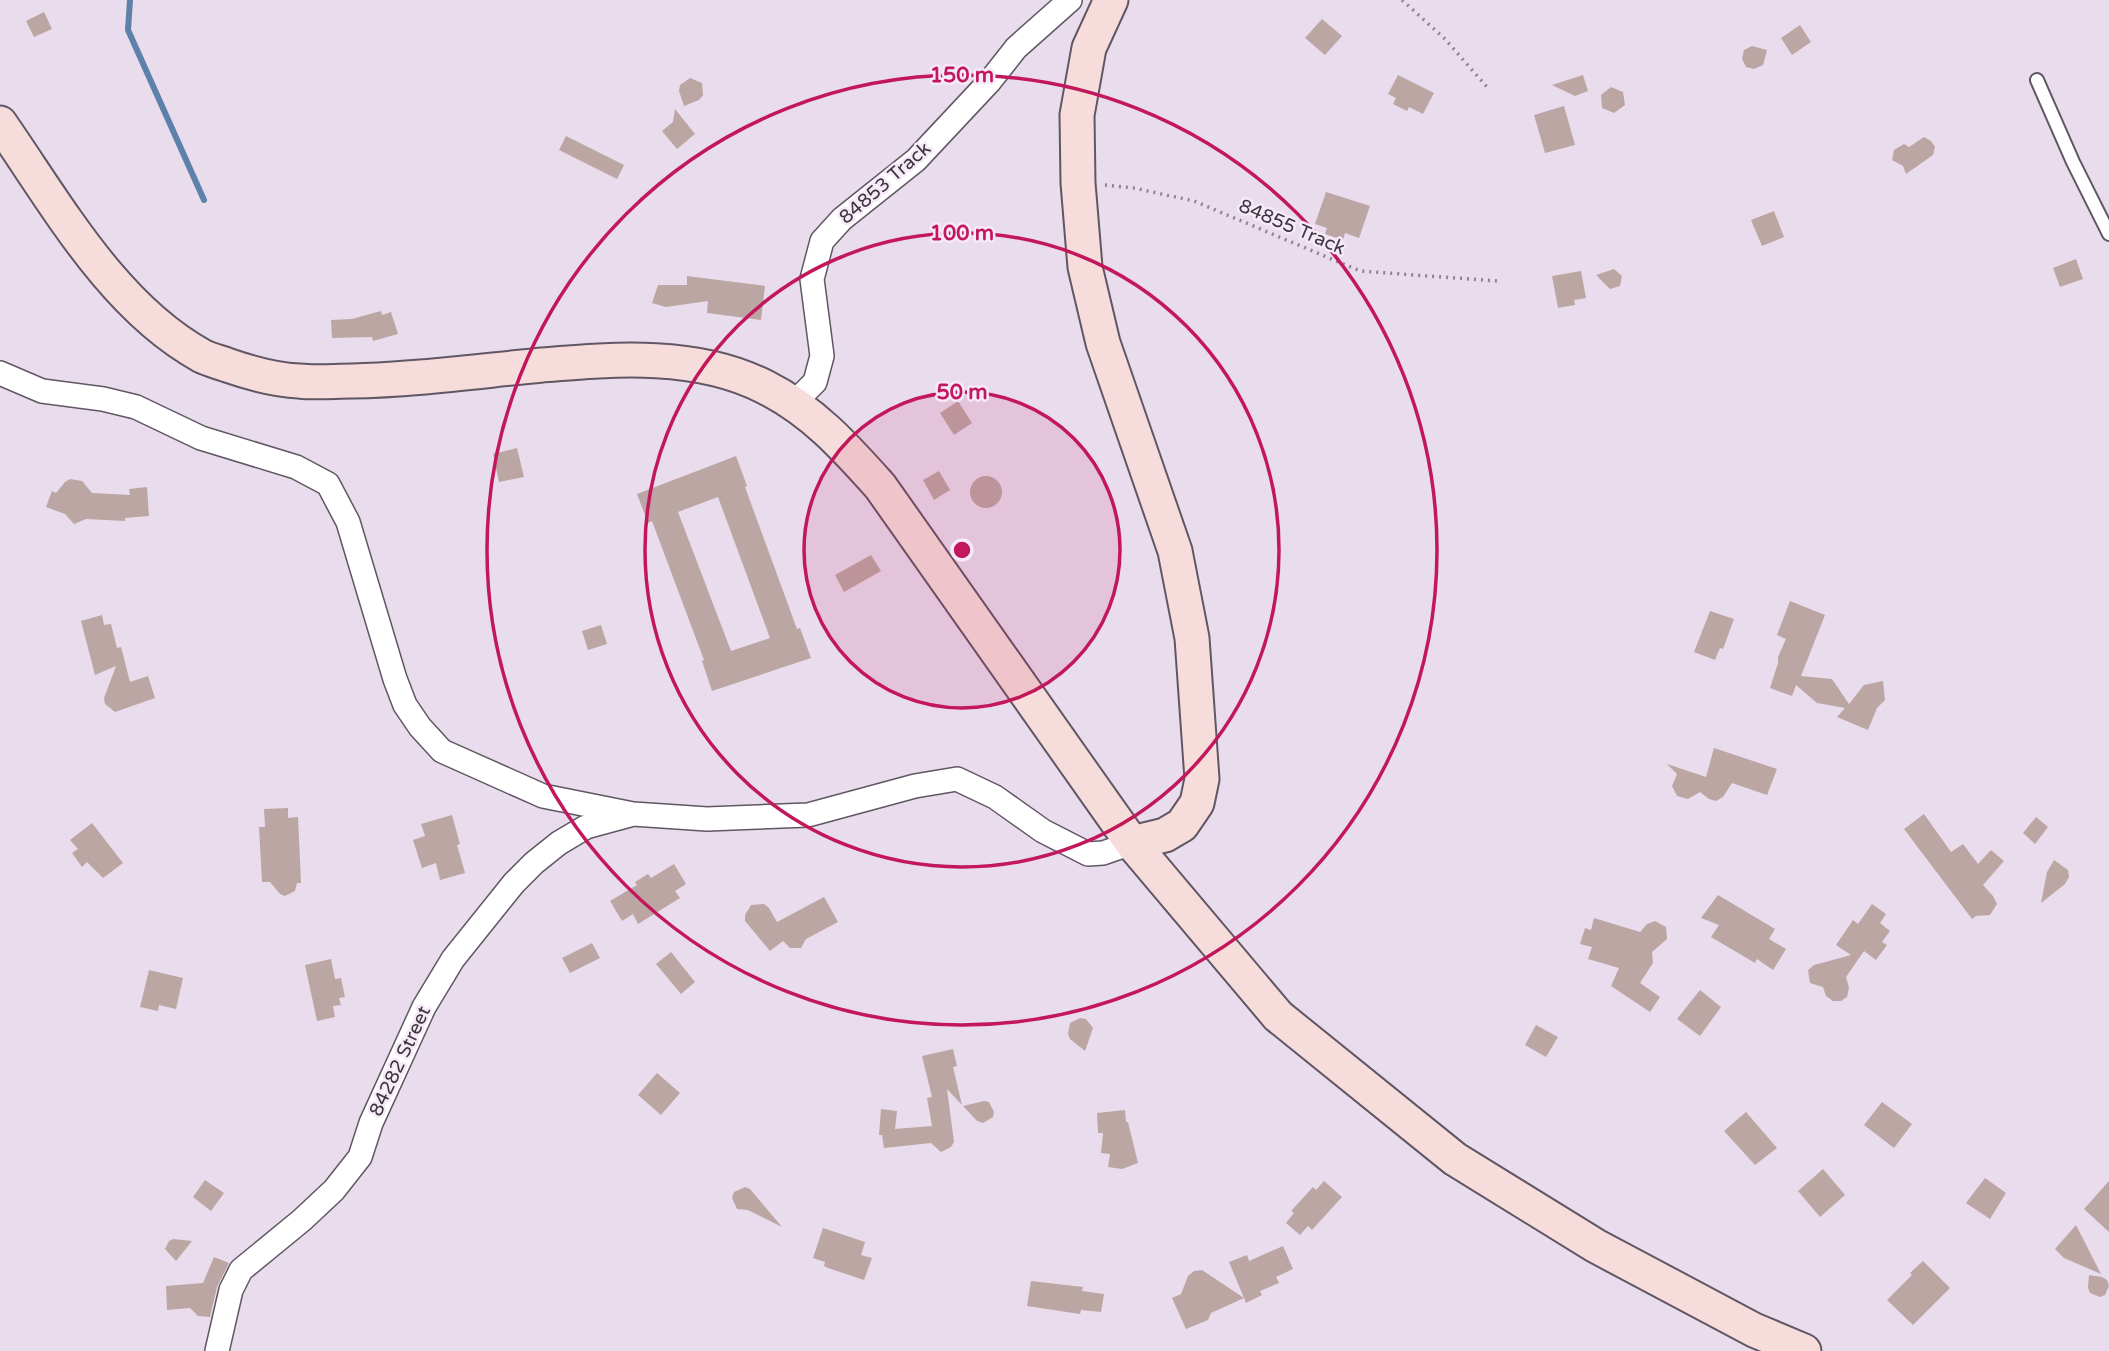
<svg xmlns="http://www.w3.org/2000/svg" width="2109" height="1351" font-family="'Varela Round',sans-serif">
  <rect width="100%" height="100%" fill="#e9dcec"/>
  <g fill="none" stroke-linecap="round" stroke-linejoin="round">
    <path stroke="#5e81aa" stroke-width="6" d="M 130,0 L 128,30 L 204,200"/>
  </g>
  <path fill="#bca6a3" fill-rule="evenodd" d="M 44,12 L 52,29 L 34,37 L 26,21 Z
    M 1322,19 L 1342,36 L 1325,55 L 1305,38 Z
    M 1800,25 L 1811,42 L 1792,55 L 1781,38 Z
    M 1752,46 L 1767,50 L 1763,65 L 1754,69 L 1746,67 L 1742,59 L 1744,50 Z
    M 1398,75 L 1434,93 L 1423,114 L 1409,107 L 1407,111 L 1393,104 L 1396,98 L 1388,94 Z
    M 1583,75 L 1588,91 L 1575,96 L 1552,85 Z
    M 690,78 L 702,83 L 703,95 L 699,100 L 684,106 L 679,91 L 680,85 Z
    M 1611,87 L 1623,92 L 1625,105 L 1614,113 L 1602,108 L 1601,95 Z
    M 1564,106 L 1575,145 L 1545,153 L 1534,115 Z
    M 675,109 L 695,134 L 677,149 L 662,131 L 673,122 Z
    M 566,136 L 624,165 L 617,179 L 559,150 Z
    M 1924,137 L 1931,141 L 1935,147 L 1933,155 L 1906,174 L 1903,166 L 1892,160 L 1894,150 L 1904,144 L 1909,147 Z
    M 1326,192 L 1370,206 L 1359,238 L 1345,233 L 1343,240 L 1325,234 L 1327,228 L 1315,224 Z
    M 1774,211 L 1784,237 L 1762,246 L 1751,220 Z
    M 2076,259 L 2083,279 L 2060,287 L 2053,268 Z
    M 1614,269 L 1622,276 L 1620,286 L 1610,289 L 1596,275 Z
    M 1581,271 L 1586,298 L 1574,300 L 1575,305 L 1558,308 L 1552,276 Z
    M 687,276 L 765,286 L 761,320 L 707,313 L 708,301 L 666,307 L 652,303 L 658,285 L 687,285 Z
    M 381,311 L 382,315 L 391,312 L 398,334 L 373,341 L 372,337 L 332,338 L 331,320 L 352,319 Z
    M 958,401 L 972,423 L 954,435 L 940,413 Z
    M 517,448 L 524,477 L 499,482 L 493,454 Z
    M 736,456 L 747,486 L 745,487 L 797,629 L 800,628 L 811,658 L 712,691 L 702,661 L 704,660 L 652,521 L 648,523 L 637,494 ZM 718,497 L 770,638 L 731,651 L 678,512 Z
    M 939,471 L 950,490 L 934,500 L 923,480 Z
    M970 492a16 16 0 1 1 32 0a16 16 0 1 1-32 0Z
    M 70,479 L 82,481 L 92,493 L 130,495 L 129,489 L 147,487 L 149,516 L 125,518 L 125,521 L 86,519 L 74,524 L 65,514 L 46,507 L 52,491 L 56,493 L 65,482 Z
    M 871,555 L 881,571 L 844,592 L 835,575 Z
    M 1790,601 L 1825,615 L 1801,676 L 1832,679 L 1849,704 L 1864,685 L 1883,681 L 1885,700 L 1877,708 L 1868,730 L 1837,717 L 1845,708 L 1817,703 L 1796,685 L 1792,696 L 1770,688 L 1778,663 L 1778,657 L 1786,639 L 1777,635 Z
    M 1710,611 L 1734,619 L 1723,649 L 1720,648 L 1715,660 L 1694,652 Z
    M 102,615 L 104,625 L 111,624 L 117,648 L 121,647 L 130,682 L 148,676 L 155,698 L 115,712 L 105,704 L 104,698 L 116,666 L 95,675 L 81,621 Z
    M 601,625 L 607,644 L 588,650 L 582,631 Z
    M 1714,748 L 1777,769 L 1767,795 L 1732,783 L 1723,797 L 1716,801 L 1709,799 L 1700,792 L 1688,799 L 1677,796 L 1672,786 L 1677,774 L 1667,764 L 1706,777 Z
    M 288,808 L 288,818 L 298,817 L 301,883 L 297,883 L 295,891 L 285,896 L 280,894 L 270,882 L 262,882 L 259,827 L 265,827 L 264,809 Z
    M 1924,814 L 1951,852 L 1963,844 L 1978,864 L 1991,850 L 2004,861 L 1983,885 L 1993,896 L 1997,904 L 1990,915 L 1976,916 L 1972,919 L 1904,829 Z
    M 452,815 L 460,844 L 457,845 L 465,873 L 440,880 L 436,863 L 422,868 L 413,840 L 425,836 L 421,824 Z
    M 2036,817 L 2048,827 L 2035,844 L 2023,833 Z
    M 92,823 L 123,863 L 103,878 L 87,862 L 82,867 L 72,853 L 78,849 L 70,840 Z
    M 2054,860 L 2068,870 L 2069,877 L 2065,884 L 2041,903 L 2047,872 Z
    M 674,864 L 686,884 L 675,891 L 680,898 L 638,924 L 633,914 L 622,921 L 610,901 L 637,885 L 635,882 L 648,874 L 651,878 Z
    M 1718,895 L 1775,929 L 1769,939 L 1786,949 L 1773,970 L 1757,959 L 1755,963 L 1711,937 L 1719,925 L 1701,918 Z
    M 824,897 L 838,922 L 806,939 L 801,948 L 790,948 L 783,941 L 770,951 L 745,921 L 745,915 L 751,905 L 764,904 L 769,908 L 777,922 Z
    M 1872,904 L 1886,914 L 1880,923 L 1890,931 L 1882,942 L 1887,945 L 1876,960 L 1864,951 L 1846,977 L 1849,988 L 1847,997 L 1841,1001 L 1833,1001 L 1826,996 L 1823,987 L 1810,983 L 1808,970 L 1814,965 L 1851,955 L 1836,945 L 1853,920 L 1858,924 Z
    M 1594,918 L 1640,932 L 1647,924 L 1655,921 L 1666,927 L 1667,939 L 1652,952 L 1653,963 L 1640,983 L 1660,997 L 1650,1012 L 1611,986 L 1619,968 L 1588,959 L 1592,947 L 1580,944 L 1585,928 L 1591,930 Z
    M 592,943 L 600,958 L 570,973 L 562,958 Z
    M 671,952 L 695,982 L 681,994 L 656,964 Z
    M 331,959 L 335,979 L 341,978 L 345,997 L 339,998 L 341,1005 L 333,1006 L 335,1017 L 317,1021 L 305,965 Z
    M 149,970 L 183,978 L 176,1009 L 159,1005 L 158,1011 L 140,1007 Z
    M 1700,990 L 1721,1007 L 1700,1036 L 1677,1019 Z
    M 1080,1018 L 1086,1019 L 1093,1028 L 1085,1051 L 1070,1039 L 1068,1034 L 1070,1023 Z
    M 1536,1025 L 1558,1037 L 1546,1057 L 1525,1045 Z
    M 953,1049 L 957,1066 L 953,1067 L 962,1105 L 947,1089 L 954,1142 L 951,1147 L 941,1152 L 931,1143 L 884,1148 L 882,1135 L 879,1135 L 881,1109 L 897,1111 L 895,1129 L 932,1126 L 927,1098 L 932,1097 L 922,1056 Z
    M 657,1073 L 680,1093 L 661,1115 L 638,1095 Z
    M 984,1101 L 989,1102 L 994,1112 L 993,1117 L 983,1123 L 977,1121 L 963,1106 Z
    M 1882,1102 L 1912,1124 L 1894,1148 L 1864,1125 Z
    M 1125,1110 L 1126,1122 L 1128,1122 L 1138,1163 L 1122,1169 L 1108,1167 L 1110,1154 L 1101,1153 L 1103,1133 L 1098,1133 L 1097,1113 Z
    M 1746,1112 L 1777,1148 L 1755,1165 L 1724,1131 Z
    M 1823,1169 L 1845,1195 L 1820,1217 L 1798,1191 Z
    M 1985,1178 L 2006,1193 L 1990,1219 L 1966,1203 Z
    M 205,1180 L 224,1193 L 211,1211 L 193,1197 Z
    M 1324,1181 L 1342,1197 L 1312,1230 L 1308,1226 L 1300,1235 L 1286,1223 L 1294,1213 L 1291,1211 L 1313,1187 L 1316,1190 Z
    M 2109,1181 L 2109,1232 L 2084,1209 Z
    M 745,1187 L 750,1189 L 782,1227 L 748,1210 L 737,1209 L 732,1198 L 734,1192 Z
    M 2076,1225 L 2101,1274 L 2064,1258 L 2055,1249 Z
    M 823,1228 L 865,1242 L 861,1255 L 872,1258 L 864,1280 L 828,1268 L 824,1266 L 825,1262 L 813,1258 Z
    M 173,1239 L 192,1241 L 176,1261 L 165,1249 L 169,1241 Z
    M 1283,1246 L 1293,1269 L 1276,1277 L 1279,1283 L 1260,1291 L 1262,1295 L 1246,1303 L 1244,1298 L 1211,1313 L 1208,1320 L 1186,1329 L 1172,1298 L 1181,1294 L 1188,1276 L 1194,1271 L 1202,1270 L 1244,1298 L 1229,1262 L 1247,1255 L 1249,1261 Z
    M 214,1257 L 229,1263 L 217,1287 L 210,1317 L 198,1316 L 190,1308 L 167,1310 L 166,1286 L 203,1283 Z
    M 1923,1261 L 1950,1288 L 1913,1325 L 1887,1300 L 1912,1275 L 1910,1273 Z
    M 2089,1275 L 2102,1277 L 2107,1280 L 2109,1286 L 2105,1295 L 2100,1297 L 2090,1293 L 2088,1288 Z
    M 1031,1281 L 1083,1287 L 1082,1291 L 1104,1294 L 1101,1312 L 1081,1310 L 1080,1314 L 1027,1306 Z"/>
  <g fill="none" stroke-linecap="round" stroke-linejoin="round">
    <defs>
      <path id="lane" d="M 2037,80 L 2073,162 L 2109,234"/>
      <path id="street" d="M 0,373 L 42,391 L 103,399 L 136,407 L 201,438 L 296,467 L 328,484 L 348,522 L 395,679 L 405,705 L 420,727 L 442,751 L 543,796 L 633,814 L 707,819 L 808,815 L 915,786 L 957,779 L 995,797 L 1043,831 L 1088,854 L 1103,853 L 1132,843
        M 794,403 L 815,382 L 822,356 L 812,279 L 822,241 L 842,219 L 916,160 L 990,81 L 1016,48 L 1070,0
        M 217,1351 L 231,1290 L 241,1270 L 302,1220 L 334,1190 L 360,1157 L 371,1123 L 424,1007 L 453,959 L 514,883 L 534,863 L 559,843 L 586,827 L 630,815"/>
      <path id="secondary" d="M 1111,0 L 1089,48 L 1077,115 L 1078,183 L 1085,267 L 1103,343 L 1175,551 L 1192,638 L 1202,779 L 1197,803 L 1182,825 L 1165,835 L 1132,843
        M 0,123 C 57,205 113,307 202,356 C 210,360 219,362 227,365 C 250,373 275,380 299,381 C 317,383 335,381 352,381 C 415,380 479,371 542,365 C 615,359 697,352 765,387 C 813,411 845,447 880,486 L 1132,843 L 1278,1016 L 1455,1159 L 1596,1246 L 1754,1330 L 1804,1351"/>
    </defs>
    <use href="#lane" stroke="#615663" stroke-width="16"/>
    <use href="#street" stroke="#615663" stroke-width="26"/>
    <use href="#secondary" stroke="#615663" stroke-width="37"/>
    <path stroke="#8d848f" stroke-width="3.5" stroke-dasharray="2 5" stroke-linecap="butt" d="M 1402,0 L 1445,39 L 1487,87
      M 1105,185 L 1134,188 L 1194,201 L 1360,271 L 1497,281"/>
    <use href="#lane" stroke="#fff" stroke-width="12"/>
    <use href="#street" stroke="#fff" stroke-width="23"/>
    <use href="#secondary" stroke="#f6dcdb" stroke-width="33"/>
  </g>
  <circle cx="962" cy="550" r="158" fill="#c2185b" fill-opacity=".12"/>
  <g fill="none" stroke="#c2185b" stroke-width="3.5">
    <circle cx="962" cy="550" r="158"/>
    <circle cx="962" cy="550" r="317"/>
    <circle cx="962" cy="550" r="475"/>
  </g>
  <g text-anchor="middle" dominant-baseline="central" stroke-width="5" stroke-linejoin="round" paint-order="stroke">
    <g font-size="19" fill="#3c373d" stroke="#f6e9f9">
      <text transform="translate(885 183) rotate(-41)">84853 Track</text>
      <text transform="translate(1292 227) rotate(23)">84855 Track</text>
      <text transform="translate(400 1061) rotate(-65)">84282 Street</text>
    </g>
  </g>
  <circle cx="962" cy="550" r="10" fill="#c2185b" stroke="#f6e9f9" stroke-width="3.5"/>
  <g font-size="21" text-anchor="middle" font-weight="bold" fill="#c2185b" stroke="#f6e9f9" stroke-width="5" stroke-linejoin="round" paint-order="stroke">
    <text x="962" y="82">150 m</text>
    <text x="962" y="240">100 m</text>
    <text x="962" y="399">50 m</text>
  </g>
</svg>
